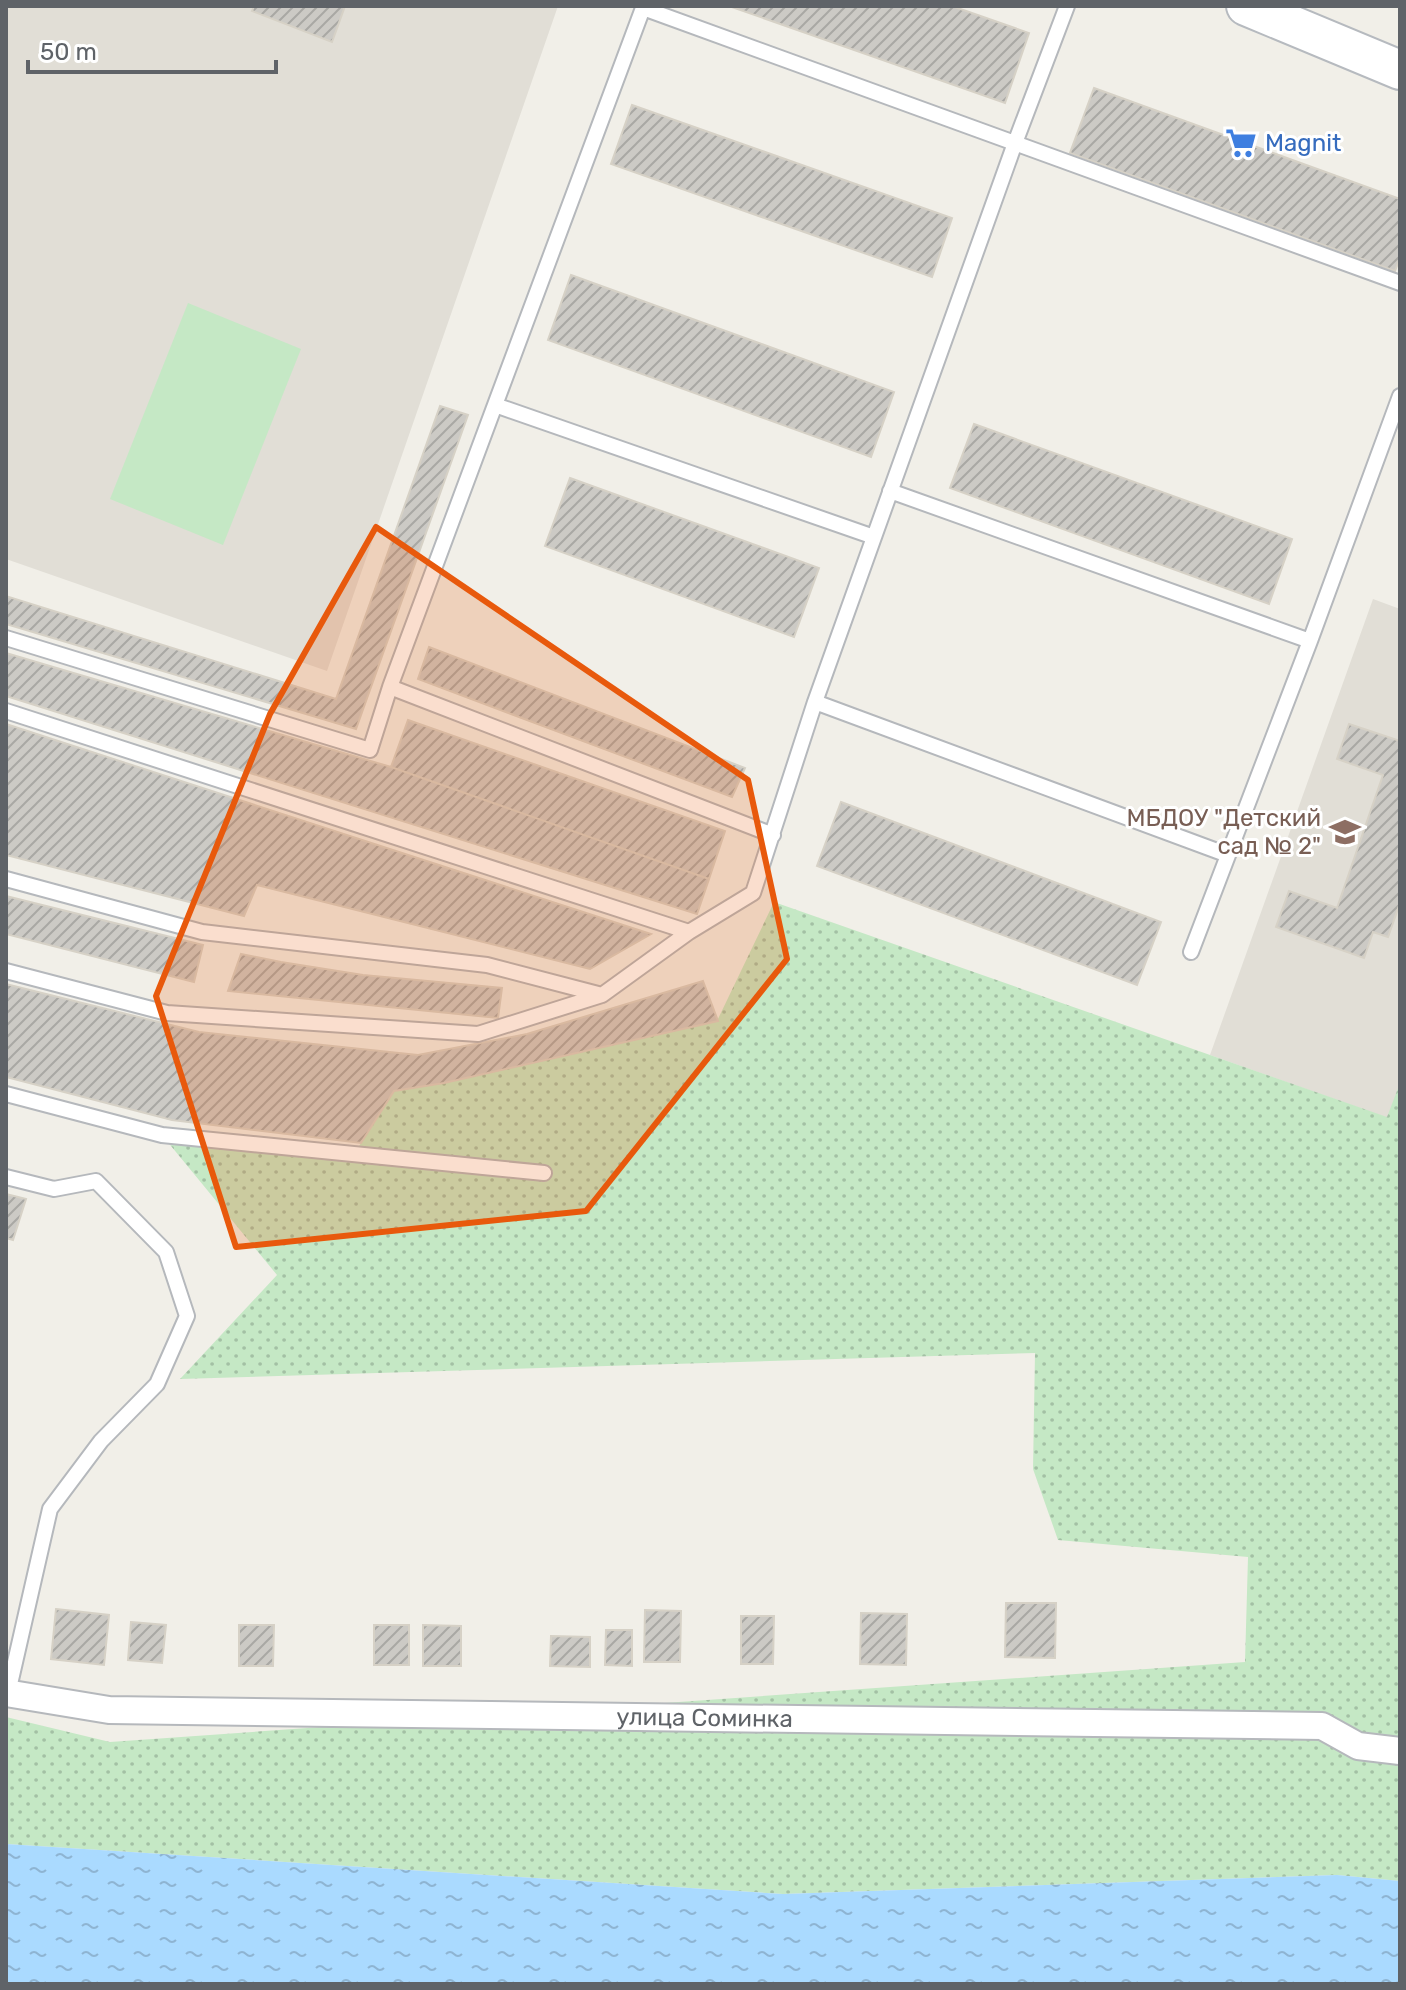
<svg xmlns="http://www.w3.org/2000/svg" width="1406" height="1990" font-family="Rubik,sans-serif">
  <defs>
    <pattern id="green-dots" width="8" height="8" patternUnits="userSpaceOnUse" patternTransform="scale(2)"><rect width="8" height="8" fill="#c5e8c5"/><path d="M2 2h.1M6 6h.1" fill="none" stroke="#a3c0a4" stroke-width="1.8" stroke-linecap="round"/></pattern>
    <pattern id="water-ripples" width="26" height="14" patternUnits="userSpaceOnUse" patternTransform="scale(2)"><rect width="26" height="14" fill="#aadaff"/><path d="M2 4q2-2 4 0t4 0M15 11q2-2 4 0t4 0" fill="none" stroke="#8eb4d2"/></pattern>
    <pattern id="building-hatch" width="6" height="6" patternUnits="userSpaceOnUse" patternTransform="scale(2)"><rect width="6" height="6" fill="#cccac5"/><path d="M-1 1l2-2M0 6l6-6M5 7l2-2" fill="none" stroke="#a9a8a4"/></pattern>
  </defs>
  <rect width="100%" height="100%" fill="#f1efe8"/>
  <path fill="#e1ded6" d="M 7,6 L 558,6 L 327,671 L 6,559 Z
    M 1373,599 L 1400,609 L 1400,1083 L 1388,1118 L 1210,1055 Z"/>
  <path fill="url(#green-dots)" d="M 774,902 L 1387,1117 L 1400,1083 L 1400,1881 L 1337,1875 L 783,1894 L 6,1844 L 6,1717 L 110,1742 L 1245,1662 L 1248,1557 L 1058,1540 L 1033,1469 L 1035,1353 L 180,1379 L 277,1275 L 162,1135 L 354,1154 L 394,1091 L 444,1083 L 717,1021 Z"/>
  <path fill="#c5e8c5" d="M 188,303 L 301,349 L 223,545 L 110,499 Z"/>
  <path fill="url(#water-ripples)" d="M 6,1844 L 783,1894 L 1337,1875 L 1400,1881 L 1400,1984 L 6,1984 Z"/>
  <path fill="url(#building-hatch)" stroke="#d6d1c6" stroke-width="2" d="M 254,6 L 345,6 L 332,42 L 252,11 Z
    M 729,6 L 952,6 L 1029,33 L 1005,103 Z
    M 1094,88 L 1400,199 L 1400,258 L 1395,271 L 1070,153 Z
    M 632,105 L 952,218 L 932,277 L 611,164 Z
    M 571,275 L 894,392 L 871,457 L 548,340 Z
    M 440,406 L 468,415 L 356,729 L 6,624 L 6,596 L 336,699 Z
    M 974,424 L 1292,539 L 1269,604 L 950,488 Z
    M 570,478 L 819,568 L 794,637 L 545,546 Z
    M 429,647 L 745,768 L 732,797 L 418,679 Z
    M 6,653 L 391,767 L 709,879 L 697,914 L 6,696 Z
    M 408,720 L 725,831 L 709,879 L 391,767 Z
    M 6,724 L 651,934 L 590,969 L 257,885 L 244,916 L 6,855 Z
    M 1349,724 L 1400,741 L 1400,903 L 1388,937 L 1373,932 L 1364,958 L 1276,927 L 1289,891 L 1337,908 L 1383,775 L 1337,759 Z
    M 841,802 L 1161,922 L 1137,985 L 817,866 Z
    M 6,896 L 203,945 L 194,982 L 6,934 Z
    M 241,954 L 281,962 L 363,975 L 502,988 L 498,1018 L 228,991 Z
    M 703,981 L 718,1021 L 444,1083 L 394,1091 L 361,1143 L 172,1120 L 6,1077 L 6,984 L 199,1032 L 418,1055 L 527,1034 Z
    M 6,1194 L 26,1199 L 13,1240 L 6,1238 Z
    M 1006,1603 L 1056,1603 L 1055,1658 L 1005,1657 Z
    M 56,1609 L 109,1615 L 104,1665 L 51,1659 Z
    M 645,1610 L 681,1611 L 680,1662 L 644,1662 Z
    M 861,1613 L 907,1614 L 906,1665 L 860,1664 Z
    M 741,1616 L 774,1616 L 773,1664 L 741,1664 Z
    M 131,1622 L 166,1625 L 162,1663 L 128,1660 Z
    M 239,1625 L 274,1625 L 273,1666 L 239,1666 Z
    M 374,1625 L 409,1625 L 409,1665 L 374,1665 Z
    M 423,1625 L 461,1626 L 461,1666 L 423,1666 Z
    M 606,1630 L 632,1630 L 632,1666 L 605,1665 Z
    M 551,1636 L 590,1637 L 590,1667 L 550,1666 Z"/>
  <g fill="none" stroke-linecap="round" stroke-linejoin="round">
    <defs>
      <path id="lane" d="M 890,491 L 1310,641
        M 874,537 L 495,405 L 643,8 L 1400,283
        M 6,638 L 370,750 L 390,687 L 495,405
        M 390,687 L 773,835
        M 815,702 L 1228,855
        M 6,711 L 689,932
        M 6,879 L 202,932 L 487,965 L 602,995
        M 1191,952 L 1310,641 L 1400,396
        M 6,971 L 167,1013 L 478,1034 L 602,995 L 689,932 L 753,893 L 815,702 L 1015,143 L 1067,6
        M 6,1094 L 162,1135 L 544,1173
        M 6,1177 L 54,1189 L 96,1181 L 166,1252 L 187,1316 L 157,1384 L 101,1441 L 50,1509 L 8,1693"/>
      <g id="street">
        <path id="s1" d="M 6,1693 L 109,1710 L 1322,1726 L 1358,1746 L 1400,1751"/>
      </g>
      <path id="secondary" d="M 1246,6 L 1400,70"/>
    </defs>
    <use href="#lane" stroke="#b5b8bc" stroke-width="18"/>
    <use href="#street" stroke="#b5b8bc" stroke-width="30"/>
    <use href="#secondary" stroke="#b6babf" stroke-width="42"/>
    <use href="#lane" stroke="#fff" stroke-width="14"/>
    <use href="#street" stroke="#fff" stroke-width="26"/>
    <use href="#secondary" stroke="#fff" stroke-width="38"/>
  </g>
  <path fill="#e8590c" fill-opacity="0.2" stroke="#e8590c" stroke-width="6" stroke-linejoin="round" d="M 376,527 L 748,780 L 787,959 L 586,1211 L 236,1247 L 156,996 L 270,714 Z"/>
  <defs>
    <symbol id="supermarket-bare" viewBox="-9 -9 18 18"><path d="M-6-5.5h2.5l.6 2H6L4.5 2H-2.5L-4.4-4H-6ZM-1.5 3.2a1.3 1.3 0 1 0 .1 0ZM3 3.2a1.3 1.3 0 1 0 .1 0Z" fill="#3f7fe0" stroke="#fff" stroke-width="2.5" paint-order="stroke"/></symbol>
    <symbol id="school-bare" viewBox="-9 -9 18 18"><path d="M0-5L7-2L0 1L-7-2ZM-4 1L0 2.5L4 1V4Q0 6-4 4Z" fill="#8d6e63" stroke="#fff" stroke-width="2.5" paint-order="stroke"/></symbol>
  </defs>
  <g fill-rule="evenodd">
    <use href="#supermarket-bare" x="1219" y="121" width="44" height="44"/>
    <use href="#school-bare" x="1323" y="810" width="44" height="44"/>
  </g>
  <g text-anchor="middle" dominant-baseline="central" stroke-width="6" stroke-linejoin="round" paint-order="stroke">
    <g font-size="24" fill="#366cbe" stroke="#fff" text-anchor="start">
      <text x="1265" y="143">Magnit</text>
    </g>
    <g font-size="24" fill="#785e54" stroke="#fff" text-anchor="end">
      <text x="1321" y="818">МБДОУ "Детский<tspan x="1321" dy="28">сад № 2"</tspan></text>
    </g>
    <g font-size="24" fill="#5f6368" stroke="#fff">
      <text stroke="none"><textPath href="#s1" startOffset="700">улица Соминка</textPath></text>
    </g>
  </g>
  <rect width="1406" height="1990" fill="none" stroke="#5f6368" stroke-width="16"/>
  <path d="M28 60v12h248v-12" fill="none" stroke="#5f6368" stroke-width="4"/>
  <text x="40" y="60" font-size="24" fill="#5f6368" stroke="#ffffff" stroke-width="6" paint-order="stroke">50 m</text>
</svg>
